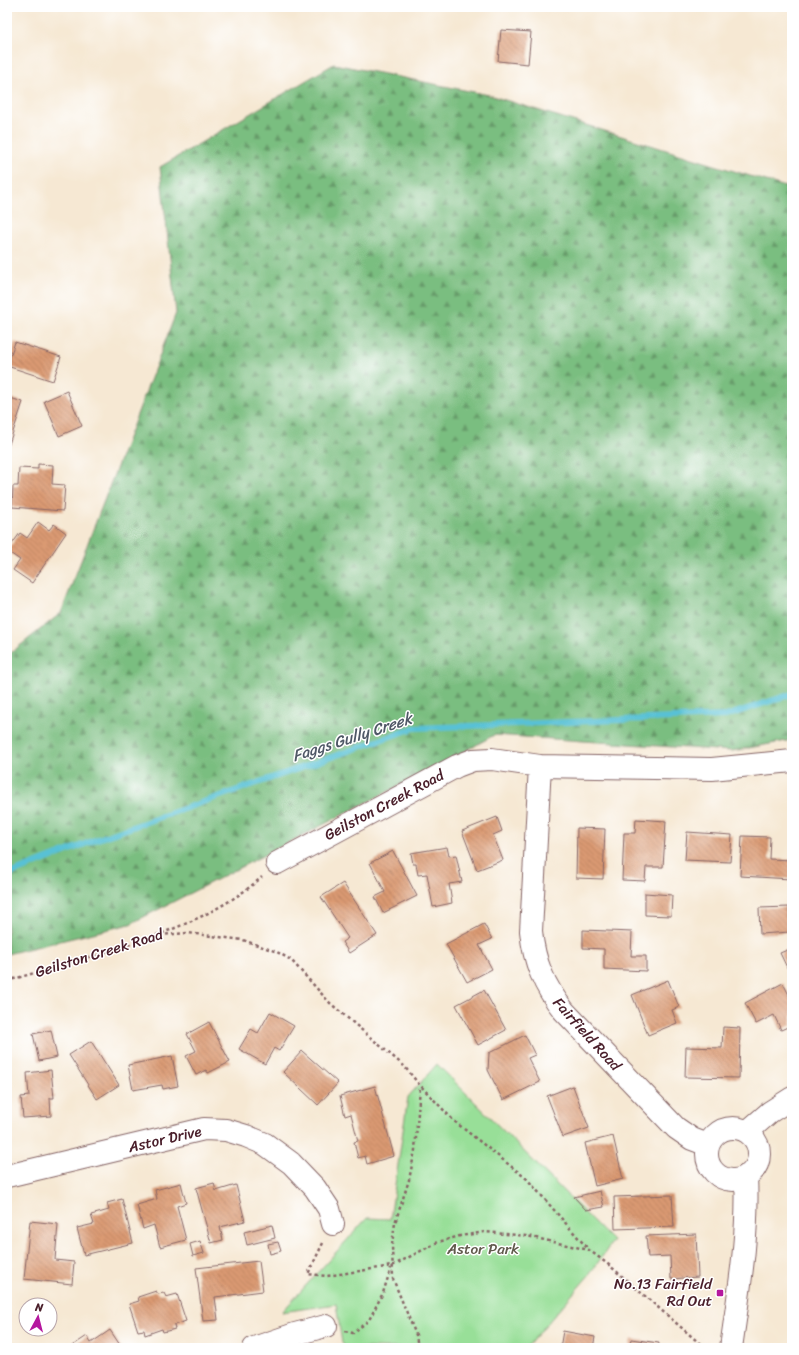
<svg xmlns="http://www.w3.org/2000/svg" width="799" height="1355" font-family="Sriracha,sans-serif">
  <defs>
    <pattern id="forest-firs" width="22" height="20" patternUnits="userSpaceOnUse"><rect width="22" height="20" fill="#7abe80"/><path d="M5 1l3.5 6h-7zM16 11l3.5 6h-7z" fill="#669a69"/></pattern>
    <pattern id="building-back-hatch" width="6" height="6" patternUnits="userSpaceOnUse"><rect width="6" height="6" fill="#da9a72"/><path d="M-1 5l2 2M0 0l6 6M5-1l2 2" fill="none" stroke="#b37d5e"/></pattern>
  </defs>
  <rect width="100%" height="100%" fill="#fff"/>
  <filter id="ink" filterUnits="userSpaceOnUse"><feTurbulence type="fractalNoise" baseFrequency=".025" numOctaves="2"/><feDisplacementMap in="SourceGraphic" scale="8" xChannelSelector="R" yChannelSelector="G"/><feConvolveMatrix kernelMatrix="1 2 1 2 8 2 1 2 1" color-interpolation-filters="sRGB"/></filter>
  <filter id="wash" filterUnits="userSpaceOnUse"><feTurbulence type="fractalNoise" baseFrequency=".012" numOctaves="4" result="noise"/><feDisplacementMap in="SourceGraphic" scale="16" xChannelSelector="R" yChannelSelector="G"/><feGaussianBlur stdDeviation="0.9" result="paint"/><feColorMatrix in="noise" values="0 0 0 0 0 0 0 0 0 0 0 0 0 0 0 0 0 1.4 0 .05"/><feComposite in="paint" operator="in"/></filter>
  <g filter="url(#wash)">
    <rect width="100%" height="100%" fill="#f6e8d3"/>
    <path fill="url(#forest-firs)" stroke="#626e56" d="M 334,64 L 489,95 L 792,189 L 792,740 L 732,751 L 494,735 L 453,758 L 130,924 L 7,954 L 7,656 L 61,613 L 176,313 L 160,167 Z"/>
    <path fill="#98df98" stroke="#717f62" d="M 437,1064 L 613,1241 L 590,1274 L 526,1348 L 346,1348 L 342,1343 L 336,1304 L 282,1312 L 367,1218 L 390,1219 L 408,1097 Z"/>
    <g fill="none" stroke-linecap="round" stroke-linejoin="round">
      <path stroke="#58c1d5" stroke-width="6" d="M 7,875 L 95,840 L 414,728 L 726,716 L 792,694"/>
    </g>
    <g id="blocks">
      <path fill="url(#building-back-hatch)" d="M 501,30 L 531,32 L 528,64 L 498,61 Z
        M 15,342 L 61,357 L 53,381 L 7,366 Z
        M 67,391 L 82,426 L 59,436 L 44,401 Z
        M 7,397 L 23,402 L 7,450 Z
        M 38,464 L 53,465 L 52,484 L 65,485 L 63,511 L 12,507 L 13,486 L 18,486 L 19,468 L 38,469 Z
        M 38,522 L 49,530 L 54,524 L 66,533 L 32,583 L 13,570 L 20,560 L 7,551 L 20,533 L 27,538 Z
        M 497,817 L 502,831 L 493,835 L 503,860 L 477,870 L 462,831 Z
        M 636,819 L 666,821 L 663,867 L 646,867 L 645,881 L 622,880 L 624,833 L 635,833 Z
        M 577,828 L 605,829 L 603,879 L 576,878 Z
        M 687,832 L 732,835 L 730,862 L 685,860 Z
        M 742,836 L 770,837 L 769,859 L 792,860 L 791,879 L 740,876 Z
        M 447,847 L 449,856 L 456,855 L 462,882 L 449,884 L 452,903 L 433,907 L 427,874 L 418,875 L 416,864 L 413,864 L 411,853 Z
        M 393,851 L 417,896 L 383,913 L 375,897 L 385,892 L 370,863 Z
        M 343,883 L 377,935 L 349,953 L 342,942 L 348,938 L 321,897 Z
        M 645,893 L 672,895 L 671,916 L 645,915 Z
        M 789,907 L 790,932 L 760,934 L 759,908 Z
        M 484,924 L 492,939 L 479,945 L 492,969 L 467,982 L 446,944 Z
        M 583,930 L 632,932 L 631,956 L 646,956 L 646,971 L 604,969 L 604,949 L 583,948 Z
        M 792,948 L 792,978 L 780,953 Z
        M 668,980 L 679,1007 L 672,1010 L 677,1023 L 648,1035 L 632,995 Z
        M 783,983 L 792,1001 L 792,1025 L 781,1030 L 774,1015 L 756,1024 L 745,1003 Z
        M 484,990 L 506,1030 L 478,1045 L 456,1005 Z
        M 270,1012 L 294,1026 L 279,1051 L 274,1048 L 265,1064 L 239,1049 L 251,1029 L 258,1033 Z
        M 209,1022 L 230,1062 L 208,1073 L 206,1070 L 196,1075 L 186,1056 L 196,1051 L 187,1034 Z
        M 723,1027 L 740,1028 L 739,1078 L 685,1077 L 686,1047 L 722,1048 Z
        M 51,1030 L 57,1057 L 39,1061 L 33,1034 Z
        M 525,1035 L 535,1055 L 528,1058 L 540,1082 L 503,1100 L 488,1070 L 489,1053 Z
        M 91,1041 L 119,1085 L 97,1099 L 69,1055 Z
        M 302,1051 L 338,1083 L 318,1105 L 283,1072 Z
        M 172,1056 L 178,1086 L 163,1089 L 162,1085 L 133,1090 L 128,1065 Z
        M 51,1070 L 54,1098 L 50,1098 L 51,1116 L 23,1118 L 21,1097 L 29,1096 L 27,1073 Z
        M 375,1086 L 394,1156 L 367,1164 L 365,1156 L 358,1158 L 354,1142 L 358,1141 L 351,1114 L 345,1116 L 340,1096 Z
        M 573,1086 L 589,1128 L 563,1137 L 547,1096 Z
        M 613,1136 L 623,1179 L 595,1186 L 585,1143 Z
        M 181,1183 L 186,1203 L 177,1206 L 186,1240 L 160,1247 L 154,1225 L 143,1229 L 137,1205 L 157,1199 L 155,1190 Z
        M 214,1183 L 216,1191 L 236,1185 L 245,1221 L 220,1227 L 223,1240 L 211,1243 L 196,1188 Z
        M 600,1191 L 604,1207 L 586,1210 L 574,1197 Z
        M 672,1195 L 674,1227 L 615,1229 L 614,1197 Z
        M 122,1199 L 133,1243 L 84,1255 L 77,1228 L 94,1224 L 91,1215 L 109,1210 L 107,1203 Z
        M 30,1221 L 58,1224 L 55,1260 L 74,1262 L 72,1284 L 24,1279 Z
        M 272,1225 L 275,1238 L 247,1245 L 244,1232 Z
        M 696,1234 L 698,1277 L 671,1279 L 670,1256 L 648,1257 L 646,1236 Z
        M 200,1241 L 204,1253 L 193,1256 L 190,1244 Z
        M 278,1242 L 281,1251 L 270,1254 L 268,1244 Z
        M 259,1261 L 263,1291 L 215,1297 L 218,1320 L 203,1321 L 196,1268 Z
        M 156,1291 L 158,1294 L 164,1293 L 166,1297 L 177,1294 L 186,1321 L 174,1325 L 175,1329 L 163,1332 L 162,1329 L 145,1335 L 144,1330 L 138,1331 L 129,1304 L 139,1301 L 138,1297 Z
        M 110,1330 L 122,1348 L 69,1348 L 87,1336 L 91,1343 Z
        M 563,1331 L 595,1337 L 593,1348 L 560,1348 Z
        M 631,1339 L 659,1343 L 658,1348 L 629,1348 Z"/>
    </g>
  </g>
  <g filter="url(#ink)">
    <use href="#blocks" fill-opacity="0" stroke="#866566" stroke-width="1"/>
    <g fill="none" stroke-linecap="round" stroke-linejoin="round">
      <defs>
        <path id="minor" d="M 540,766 L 531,931 C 534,962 544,986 564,1011 L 676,1128 L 692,1139 L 708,1145
          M 277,863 L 457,766 L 473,760 L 492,759 L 540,766 L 712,769 L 792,761
          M707 1154a26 26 0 1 1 52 0a26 26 0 1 1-52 0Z
          M 747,1132 L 770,1112 L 792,1098
          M 7,1176 L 204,1129 L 226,1130 L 246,1136 L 265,1144 L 291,1163 L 315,1188 L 329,1209 L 333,1224
          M 254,1348 L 295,1334 L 326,1326
          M 731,1348 C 739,1291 749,1234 746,1176"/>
      </defs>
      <use href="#minor" stroke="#866566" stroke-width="24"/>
      <path stroke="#866566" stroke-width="2.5" stroke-dasharray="3 3" stroke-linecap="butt" d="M 160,935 L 188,933 L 243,940 L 277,952 L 291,960 L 330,1003 L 404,1066 L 418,1083 L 454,1121 L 527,1179 L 589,1250
        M 7,981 C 41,971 75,961 109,951 C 165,933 217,916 262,877
        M 323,1243 L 308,1274 L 327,1276 L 392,1266 L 438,1242 L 460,1236 L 485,1232 L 527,1236 L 589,1250 L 609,1265 L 705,1348
        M 345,1331 L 353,1333 L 369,1320 L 383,1293 L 391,1268
        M 418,1348 L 416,1335 L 393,1279 L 392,1244 L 395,1223 L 409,1180 L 415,1150 L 420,1087"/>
      <use href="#minor" stroke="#fff" stroke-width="22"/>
    </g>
  </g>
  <rect fill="#b5179e" stroke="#fff" stroke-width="1.5" x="716" y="1289" width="8" height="8" rx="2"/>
  <g text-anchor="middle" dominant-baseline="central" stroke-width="3" stroke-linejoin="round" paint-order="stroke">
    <g font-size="15" fill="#4a1f2b" stroke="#fff">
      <text transform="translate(384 805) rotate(-28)">Geilston Creek Road</text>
      <text transform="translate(99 953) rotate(-17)">Geilston Creek Road</text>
      <text transform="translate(587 1034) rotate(48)">Fairfield Road</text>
      <text transform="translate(165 1139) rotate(-13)">Astor Drive</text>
    </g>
    <g font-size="15" fill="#61594c" stroke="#fff">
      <text x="483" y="1249">Astor Park</text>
    </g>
    <g font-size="15" fill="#4a1f2b" stroke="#fff" text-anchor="end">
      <text x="712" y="1284">No.13 Fairfield<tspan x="712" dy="17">Rd Out</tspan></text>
    </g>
    <g font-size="16" font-style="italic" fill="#4f5866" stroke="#fff">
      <text transform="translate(352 737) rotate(-18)">Faggs Gully Creek</text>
    </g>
  </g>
  <rect width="799" height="1355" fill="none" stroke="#fff" stroke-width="24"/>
  <g transform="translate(38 1317) rotate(7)"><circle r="19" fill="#ffffff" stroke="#b7a5aa"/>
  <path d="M0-3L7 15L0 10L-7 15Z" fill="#b5179e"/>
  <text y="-6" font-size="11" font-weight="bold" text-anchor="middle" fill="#4a1f2b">N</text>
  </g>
</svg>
